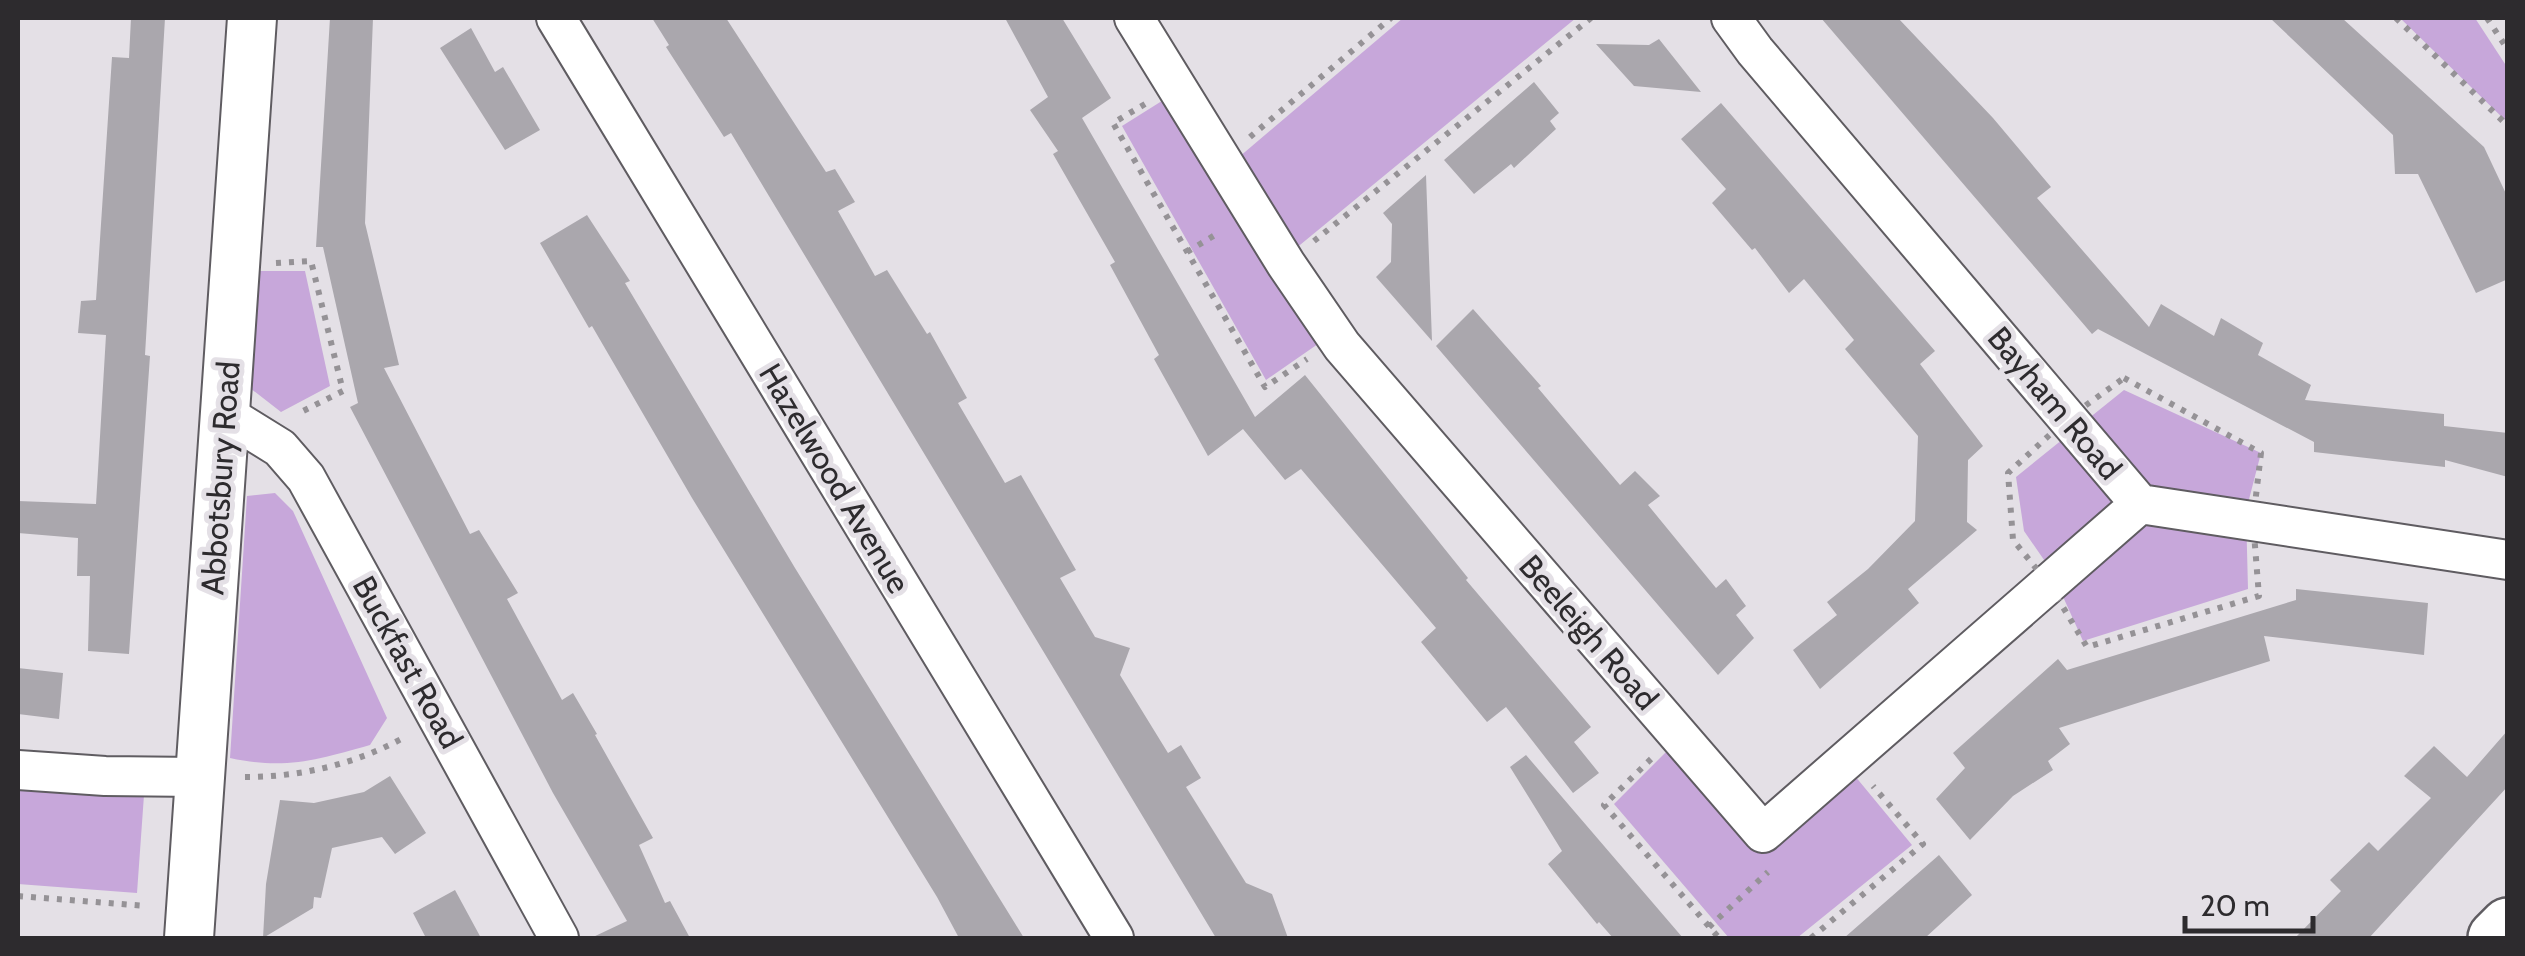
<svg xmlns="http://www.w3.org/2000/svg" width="2525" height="956" font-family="Cabin,sans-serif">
  <rect width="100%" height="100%" fill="#e4e0e6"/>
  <path fill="#c7a7da" d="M 1403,18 L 1576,18 L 1289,254 L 1232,163 Z
    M 2400,18 L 2475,18 L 2507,67 L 2507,122 Z
    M 1173,94 L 1328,337 L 1266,380 L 1122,126 Z
    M 258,271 L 305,271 L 330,386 L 281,412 L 250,388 Z
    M 2124,390 L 2261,453 L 2246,511 L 2248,589 L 2083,641 L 2051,570 L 2024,531 L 2016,477 Z
    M 275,493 L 293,511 L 387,718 L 370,745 C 317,760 285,770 230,758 L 247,496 Z
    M 1674,744 L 1761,842 L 1850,770 L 1912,845 L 1797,938 L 1729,938 L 1614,804 Z
    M 18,780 L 109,785 L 144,795 L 137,893 L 18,884 Z"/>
  <path fill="#aaa7ad" d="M 131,18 L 165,18 L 145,355 L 150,356 L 129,654 L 88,651 L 90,576 L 77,576 L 78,538 L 18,533 L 18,501 L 96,504 L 106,335 L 78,333 L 81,301 L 96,300 L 112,57 L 129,58 Z
    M 330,18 L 373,18 L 365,223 L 399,365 L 384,368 L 470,534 L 479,530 L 518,593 L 507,599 L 562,700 L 573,693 L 597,734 L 595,735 L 653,838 L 639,845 L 665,903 L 670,901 L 690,938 L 591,938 L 627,921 L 553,793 L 350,407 L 358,403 L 323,247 L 316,247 Z
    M 652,18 L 726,18 L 826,172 L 835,169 L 855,202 L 838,211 L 875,276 L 887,270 L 927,334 L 930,332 L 967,398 L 958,403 L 1005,483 L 1021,475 L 1076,570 L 1060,578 L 1095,637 L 1130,648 L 1120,675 L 1168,753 L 1181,745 L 1201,778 L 1186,787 L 1246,883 L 1272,894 L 1288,938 L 1216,938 L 731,133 L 724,137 L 666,47 L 669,45 Z
    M 1005,18 L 1062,18 L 1111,98 L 1082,118 L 1255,417 L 1305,375 L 1468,578 L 1466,580 L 1591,727 L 1574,742 L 1599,773 L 1573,793 L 1506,707 L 1487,722 L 1421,642 L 1436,628 L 1301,469 L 1285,480 L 1243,429 L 1208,456 L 1154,359 L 1159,355 L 1110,265 L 1115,262 L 1053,154 L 1058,151 L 1030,110 L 1048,97 Z
    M 1821,18 L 1898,18 L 1993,118 L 2051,187 L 2037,198 L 2149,327 L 2161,304 L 2214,336 L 2221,318 L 2263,343 L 2258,355 L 2311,385 L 2305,400 L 2444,414 L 2444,426 L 2508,433 L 2508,477 L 2445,460 L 2445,467 L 2314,452 L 2314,442 L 2098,329 L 2092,334 Z
    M 2270,18 L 2342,18 L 2484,147 L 2508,198 L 2508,279 L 2476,293 L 2418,174 L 2395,174 L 2393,135 Z
    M 471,28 L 495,72 L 503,67 L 540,130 L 505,150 L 440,48 Z
    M 1659,39 L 1701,92 L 1634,86 L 1596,44 L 1649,45 Z
    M 1534,82 L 1559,113 L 1550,121 L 1556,129 L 1514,168 L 1511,164 L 1474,194 L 1444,160 Z
    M 1721,103 L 1935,351 L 1920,364 L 1983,446 L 1968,460 L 1967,522 L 1977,530 L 1908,589 L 1919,603 L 1820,689 L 1793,650 L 1837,615 L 1827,602 L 1868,569 L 1915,521 L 1918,436 L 1845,349 L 1854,340 L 1804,279 L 1789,293 L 1755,248 L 1752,250 L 1712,203 L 1726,189 L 1681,139 Z
    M 1426,175 L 1432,341 L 1376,277 L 1391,262 L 1392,224 L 1383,213 Z
    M 587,215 L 630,281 L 625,283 L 795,568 L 1024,938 L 959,938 L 937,897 L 692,498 L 592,326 L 589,328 L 540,243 Z
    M 1473,309 L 1541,386 L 1538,388 L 1620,485 L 1635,471 L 1660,496 L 1648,505 L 1716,588 L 1726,579 L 1746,606 L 1736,615 L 1754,638 L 1718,675 L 1436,346 Z
    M 2296,589 L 2428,603 L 2424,655 L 2264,636 L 2270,661 L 2059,728 L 2070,744 L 2048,761 L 2053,770 L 2013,796 L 1970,840 L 1936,799 L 1965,768 L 1953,753 L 2058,659 L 2067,670 L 2296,600 Z
    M 18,668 L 63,673 L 59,719 L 18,714 Z
    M 2508,730 L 2508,786 L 2369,938 L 2295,938 L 2341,891 L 2330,880 L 2369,842 L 2378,851 L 2431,798 L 2404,776 L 2434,746 L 2467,777 Z
    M 1526,755 L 1683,938 L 1613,938 L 1599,922 L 1597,924 L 1548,864 L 1562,851 L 1510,767 Z
    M 390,776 L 426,833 L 395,854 L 382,837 L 332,848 L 321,898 L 314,897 L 313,908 L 263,938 L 266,884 L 280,800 L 314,803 L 364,792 Z
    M 1939,855 L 1972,895 L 1925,938 L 1844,938 Z
    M 455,890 L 481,938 L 426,938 L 413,913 Z"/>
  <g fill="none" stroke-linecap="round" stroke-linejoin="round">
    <defs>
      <path id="minor" d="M 556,18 L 1114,938
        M 1134,18 L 1286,264 L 1342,346 L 1763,833 L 2140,504
        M 1731,18 L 1755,51 L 2140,504 L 2508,560
        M 225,414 L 280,448 L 306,478 L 559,938
        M 18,770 L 105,776 L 198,777"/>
      <path id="tertiary" d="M 189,938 L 252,18"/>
      <path id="primary" d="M 2496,938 L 2508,926"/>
    </defs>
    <use href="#minor" stroke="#5f5c61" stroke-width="42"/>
    <use href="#tertiary" stroke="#5f5c61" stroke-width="52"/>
    <use href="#primary" stroke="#5f5c61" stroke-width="60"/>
    <path stroke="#959296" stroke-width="6" stroke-dasharray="5 8" stroke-linecap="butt" d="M 2396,18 L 2508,126
      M 2487,18 L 2508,50
      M 1145,104 L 1113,123 L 1265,387 L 1307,359
      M 1250,137 L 1391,18
      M 1314,241 L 1591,18
      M 1187,252 L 1220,232
      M 276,263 L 311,261 L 343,391 L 299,413
      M 2124,378 L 2261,453 L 2253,521 L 2259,596 L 2087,647 L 2049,584 L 2013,540 L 2008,473 L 2068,418 Z
      M 1651,759 L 1604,805 L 1719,938
      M 245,777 C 301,777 356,764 405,737
      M 18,896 L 146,906
      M 1709,927 L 1768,872
      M 1811,938 L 1923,844 L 1873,786"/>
    <use href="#minor" stroke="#fff" stroke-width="38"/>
    <use href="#tertiary" stroke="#fff" stroke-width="48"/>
    <use href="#primary" stroke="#fff" stroke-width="55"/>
  </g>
  <g text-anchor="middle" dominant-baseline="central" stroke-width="10" stroke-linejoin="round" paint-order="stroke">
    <g font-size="32" fill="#2d2b2e" stroke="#e4e0e6">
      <text transform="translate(2055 403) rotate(50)">Bayham Road</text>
      <text transform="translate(220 478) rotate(-86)">Abbotsbury Road</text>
      <text transform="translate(835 478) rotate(59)">Hazelwood Avenue</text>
      <text transform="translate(1589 632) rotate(49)">Beeleigh Road</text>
      <text transform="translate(408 662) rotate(61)">Buckfast Road</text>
    </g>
  </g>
  <rect width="2525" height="956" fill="none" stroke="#2d2b2e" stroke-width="40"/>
  <path d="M2185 916v15h128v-15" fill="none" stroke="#2d2b2e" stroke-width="5"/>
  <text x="2200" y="916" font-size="30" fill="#2d2b2e" stroke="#e4e0e6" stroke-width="8" paint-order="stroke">20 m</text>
</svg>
